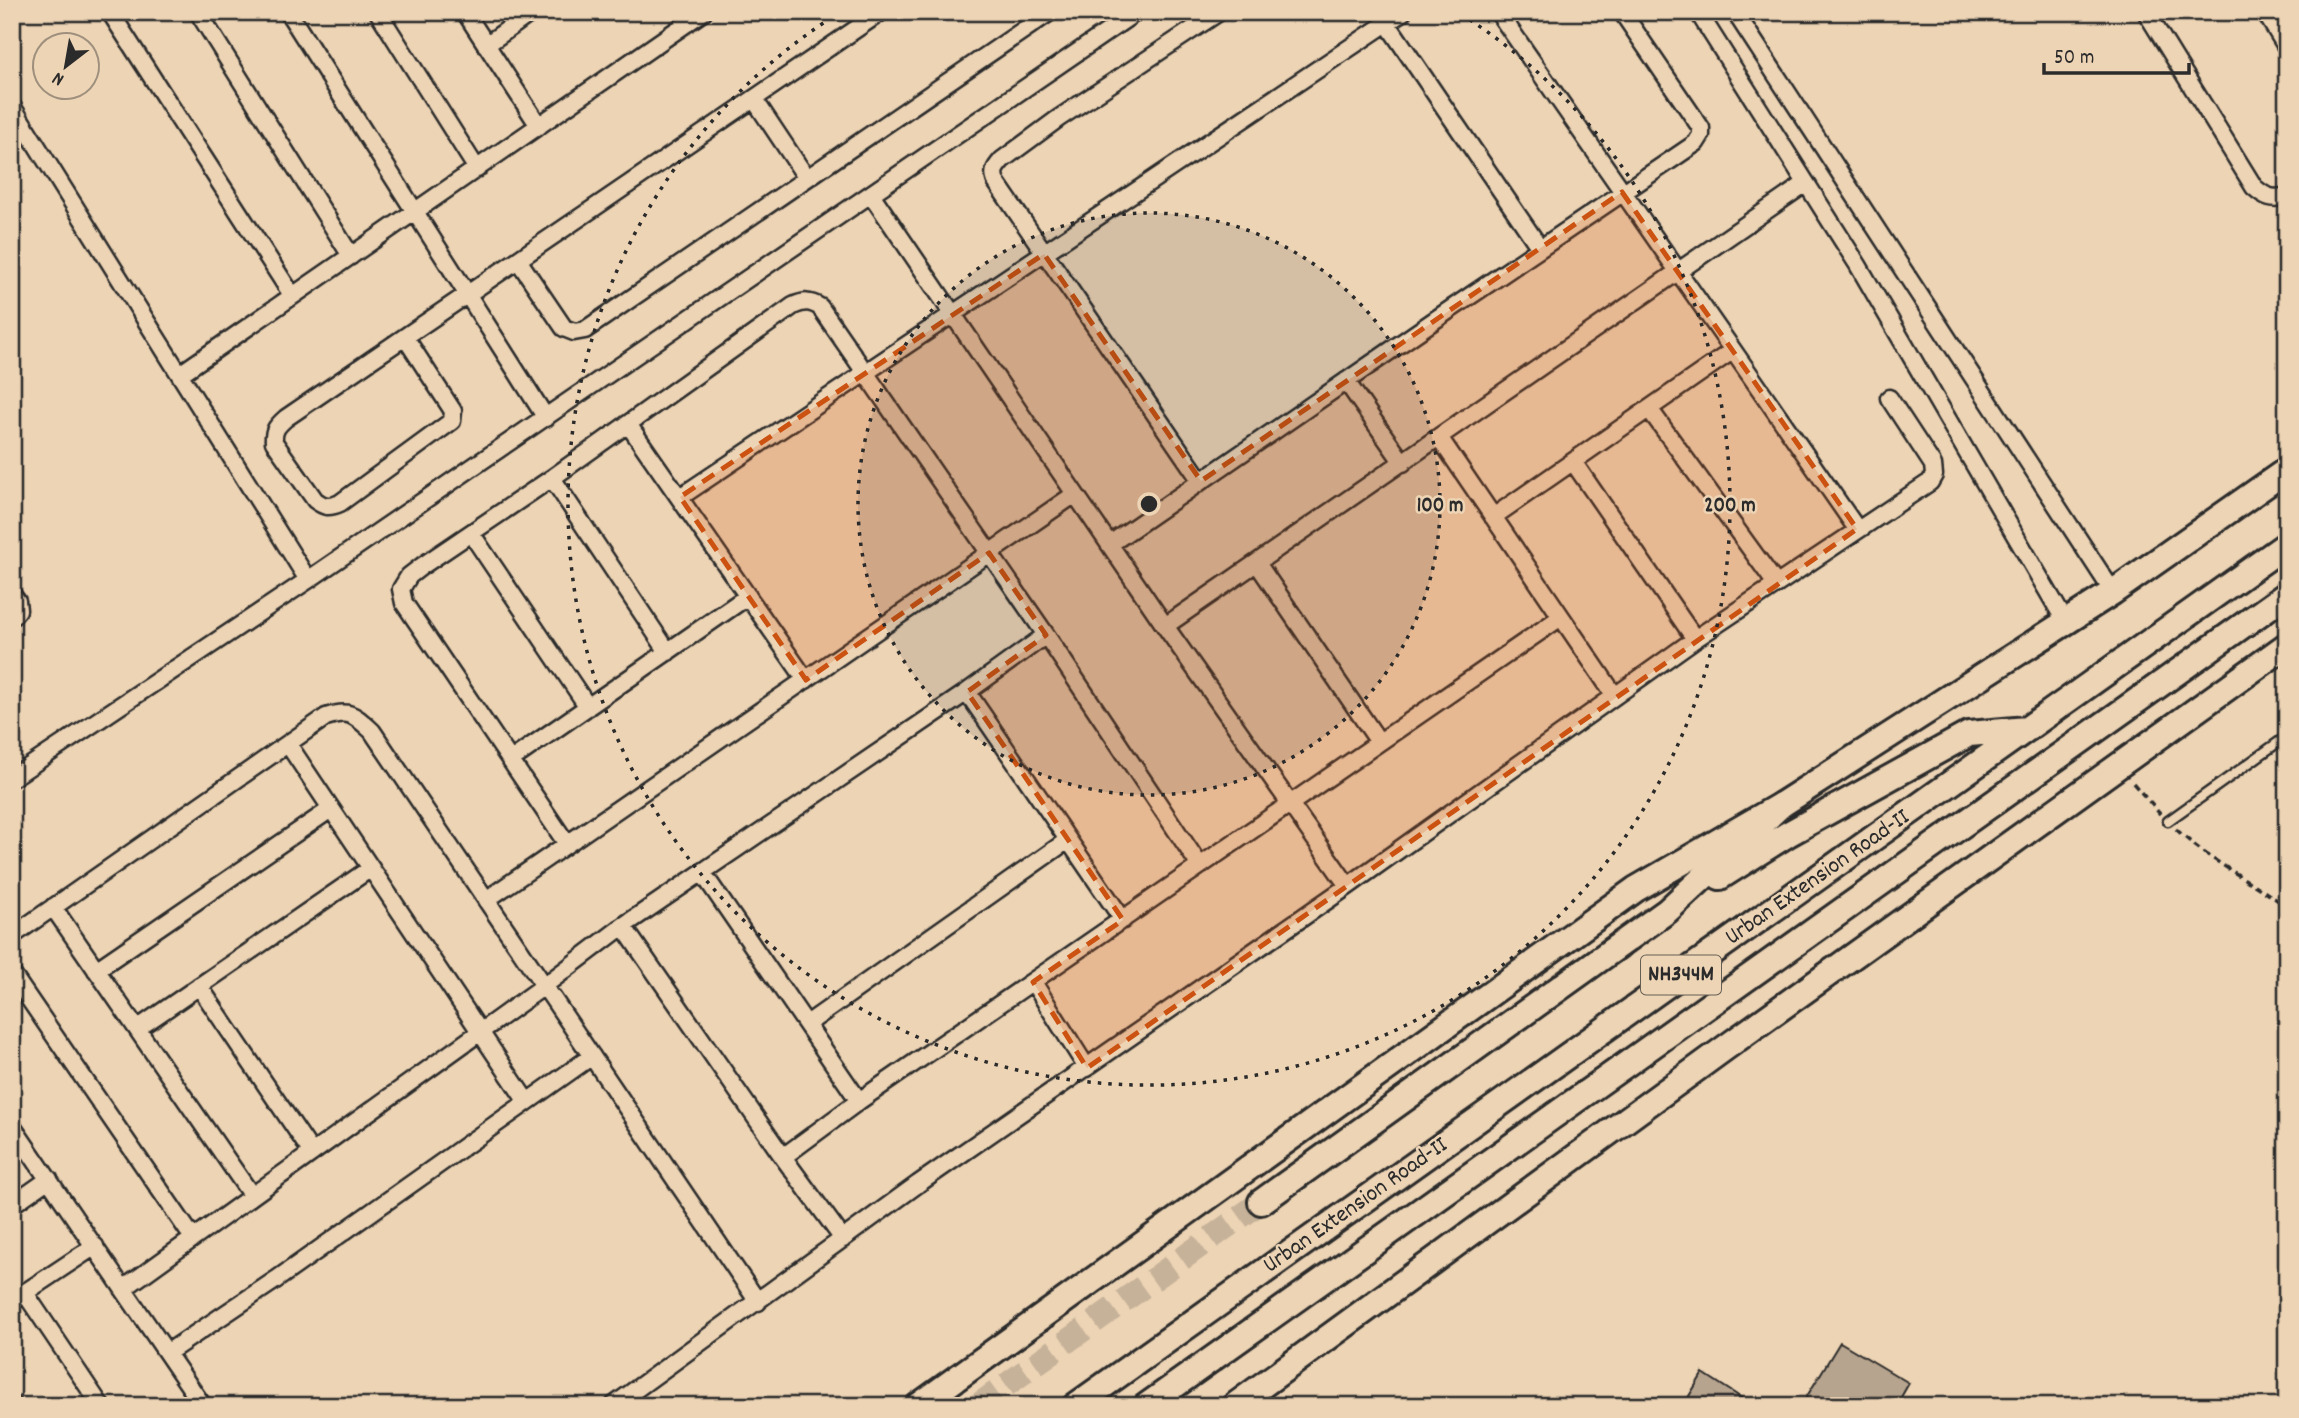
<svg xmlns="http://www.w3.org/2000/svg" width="2299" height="1418" font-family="Dekko,sans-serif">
  <rect width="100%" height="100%" fill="#edd4b5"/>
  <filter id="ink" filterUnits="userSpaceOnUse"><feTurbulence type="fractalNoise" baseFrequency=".0143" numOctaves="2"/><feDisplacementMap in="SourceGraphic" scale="14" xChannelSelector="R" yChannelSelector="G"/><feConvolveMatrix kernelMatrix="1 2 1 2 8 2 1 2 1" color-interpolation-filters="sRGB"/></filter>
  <g filter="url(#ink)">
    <path fill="#b7a48e" stroke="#2b2b2b" stroke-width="2" d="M 1840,1342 L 1909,1383 L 1896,1406 L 1801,1406 Z
      M 1703,1373 L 1754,1406 L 1683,1406 Z"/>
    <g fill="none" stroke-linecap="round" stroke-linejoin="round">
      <path stroke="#c6b299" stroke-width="24" stroke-dasharray="24 12" stroke-linecap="butt" d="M 977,1406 L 1261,1202"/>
      <defs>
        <path id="service" d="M 2168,821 L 2287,736"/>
        <path id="minor" d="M 110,12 L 292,295
          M 198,12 L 351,256
          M 288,12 L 546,418
          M 378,12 L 477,169
          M 465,12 L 539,126
          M 1498,12 L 1857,529
          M 1698,12 L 1858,265 L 2065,621
          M 1735,12 L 2113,592
          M 2146,12 L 2254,187 C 2265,197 2272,200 2287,196
          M 2265,12 L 2287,48
          M 1387,23 L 1540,248
          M 486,45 L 532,12
          M 754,99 L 806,177
          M 12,106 L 308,580
          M 871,194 L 1165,626 L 1348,886
          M 518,260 L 564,328 L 574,332 L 585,330 L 1050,12
          M 405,337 L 453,411 L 452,421 L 340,503 C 329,508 324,507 315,500 L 274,442 C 273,430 277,426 286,418 L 881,12
          M 180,374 L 703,12
          M 1346,381 L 1403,463
          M 1650,410 L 1776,584
          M 628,424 L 806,680
          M 1439,437 L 1615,696
          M 1574,463 L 1695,639
          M 552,478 L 668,652
          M 1201,481 L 996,182 C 992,172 995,168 1002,160 L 1059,118 L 1219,12
          M 680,497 L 1403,12
          M 1493,517 L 1732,351
          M 471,533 L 588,707
          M 1110,544 L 1445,313 L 1696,143 L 1701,135 L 1701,128 L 1622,12
          M 1257,563 L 1379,742
          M 12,594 L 17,601 L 18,610 L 12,617
          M 1165,626 L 1806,183
          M 967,692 L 1123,920
          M 288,744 L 527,1102
          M 511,760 L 748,596
          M 12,778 L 308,580 L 1136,12
          M 567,844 L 404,603 L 401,589 L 409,576 L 422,566 L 552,478 L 793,306 C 804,301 810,301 820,307 L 1046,635 L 1200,866
          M 702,872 L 859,1101
          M 486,900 L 1075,494
          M 53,907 L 252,1196
          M 623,926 L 783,1157 L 843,1239
          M 12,936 L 326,717 C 350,709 354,715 372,731 L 758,1302
          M 96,970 L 331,809
          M 12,974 L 193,1238
          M 1033,982 L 1087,1068
          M 199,986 L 312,1153
          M 807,1024 L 1068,840
          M 137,1029 L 371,868
          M 12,1126 L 203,1406
          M 783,1157 L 859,1101 L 1561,617
          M 12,1205 L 49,1179
          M 123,1289 L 544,986 L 623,926 L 967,692 L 1046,635
          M 25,1293 L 101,1406
          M 12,1301 L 95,1246
          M 167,1353 L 277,1279 L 592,1056
          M 12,1403 L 14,1406
          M 613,1406 L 918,1184 L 1348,886 L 1695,639 L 1930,482 L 1934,475 L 1933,465 L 1889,398"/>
        <path id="primary" d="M 918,1406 L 1636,889 L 1781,805 L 2113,592 L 2287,470
          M 1234,1406 L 1725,1048 L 2287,645"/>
        <path id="trunk" d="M 1720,877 L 1788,834 L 1969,734 L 2027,729
          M 1261,1202 L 1667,911 L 1781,805
          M 1075,1406 L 2287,544
          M 1146,1406 L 2287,594"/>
      </defs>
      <use href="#service" stroke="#2b2b2b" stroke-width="13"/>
      <use href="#minor" stroke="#2b2b2b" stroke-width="21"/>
      <use href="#primary" stroke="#2b2b2b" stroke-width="30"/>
      <use href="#trunk" stroke="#2b2b2b" stroke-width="30"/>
      <path stroke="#2b2b2b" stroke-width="3.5" stroke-dasharray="7 5" stroke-linecap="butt" d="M 2133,783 L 2160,814
        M 2176,829 C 2209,861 2250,880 2287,907"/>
      <use href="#service" stroke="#edd4b5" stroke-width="8"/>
      <use href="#minor" stroke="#edd4b5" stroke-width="16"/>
      <use href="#primary" stroke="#edd4b5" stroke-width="24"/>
      <use href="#trunk" stroke="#edd4b5" stroke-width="24"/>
    </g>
  </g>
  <path fill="#cc5211" fill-opacity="0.2" stroke="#cc5211" stroke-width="5" stroke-dasharray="14 9" stroke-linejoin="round" d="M 1622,192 L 1857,529 L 1087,1068 L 1033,982 L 1123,920 L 967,692 L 1046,635 L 989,553 L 806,680 L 680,497 L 1044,254 L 1201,481 Z"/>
  <circle cx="1149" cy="504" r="291" fill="#2b2b2b" fill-opacity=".12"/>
  <g fill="none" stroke="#2b2b2b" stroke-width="3.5" stroke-dasharray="3.5 7">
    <circle cx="1149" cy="504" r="291"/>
    <path d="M1461 14A581 581 0 1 1 837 14"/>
  </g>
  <g text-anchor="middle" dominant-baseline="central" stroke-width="5" stroke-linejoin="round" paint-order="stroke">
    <rect fill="#edd4b5" stroke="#655e54" stroke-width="2" x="1641" y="955.5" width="80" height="39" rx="5"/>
    <g font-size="23" font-weight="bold" fill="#2b2b2b">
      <text x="1681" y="975">NH344M</text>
    </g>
    <g font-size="24" fill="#2b2b2b" stroke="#edd4b5">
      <text transform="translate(1818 878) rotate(-35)">Urban Extension Road-II</text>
      <text transform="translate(1356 1206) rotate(-35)">Urban Extension Road-II</text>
    </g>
  </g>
  <circle cx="1149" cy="504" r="10" fill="#2b2b2b" stroke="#edd4b5" stroke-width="3.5"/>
  <g font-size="21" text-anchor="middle" font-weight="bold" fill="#2b2b2b" stroke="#edd4b5" stroke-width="5" stroke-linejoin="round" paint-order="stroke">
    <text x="1440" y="511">100 m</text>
    <text x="1730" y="511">200 m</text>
  </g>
  <rect width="2299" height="1418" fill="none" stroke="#edd4b5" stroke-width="42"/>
  <rect x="21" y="21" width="2257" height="1376" fill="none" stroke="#2b2b2b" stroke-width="2.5" filter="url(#ink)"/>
  <g transform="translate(66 66) rotate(211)"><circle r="33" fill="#edd4b5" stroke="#9f907e" stroke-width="2"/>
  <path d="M0-5L12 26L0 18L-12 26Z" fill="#2b2b2b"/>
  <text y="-10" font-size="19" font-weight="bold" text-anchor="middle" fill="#2b2b2b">N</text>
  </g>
  <path d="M2044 63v10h145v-10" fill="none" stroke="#2b2b2b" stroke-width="3.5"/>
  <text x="2054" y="63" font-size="21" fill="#2b2b2b" stroke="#edd4b5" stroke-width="5" paint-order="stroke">50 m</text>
</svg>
